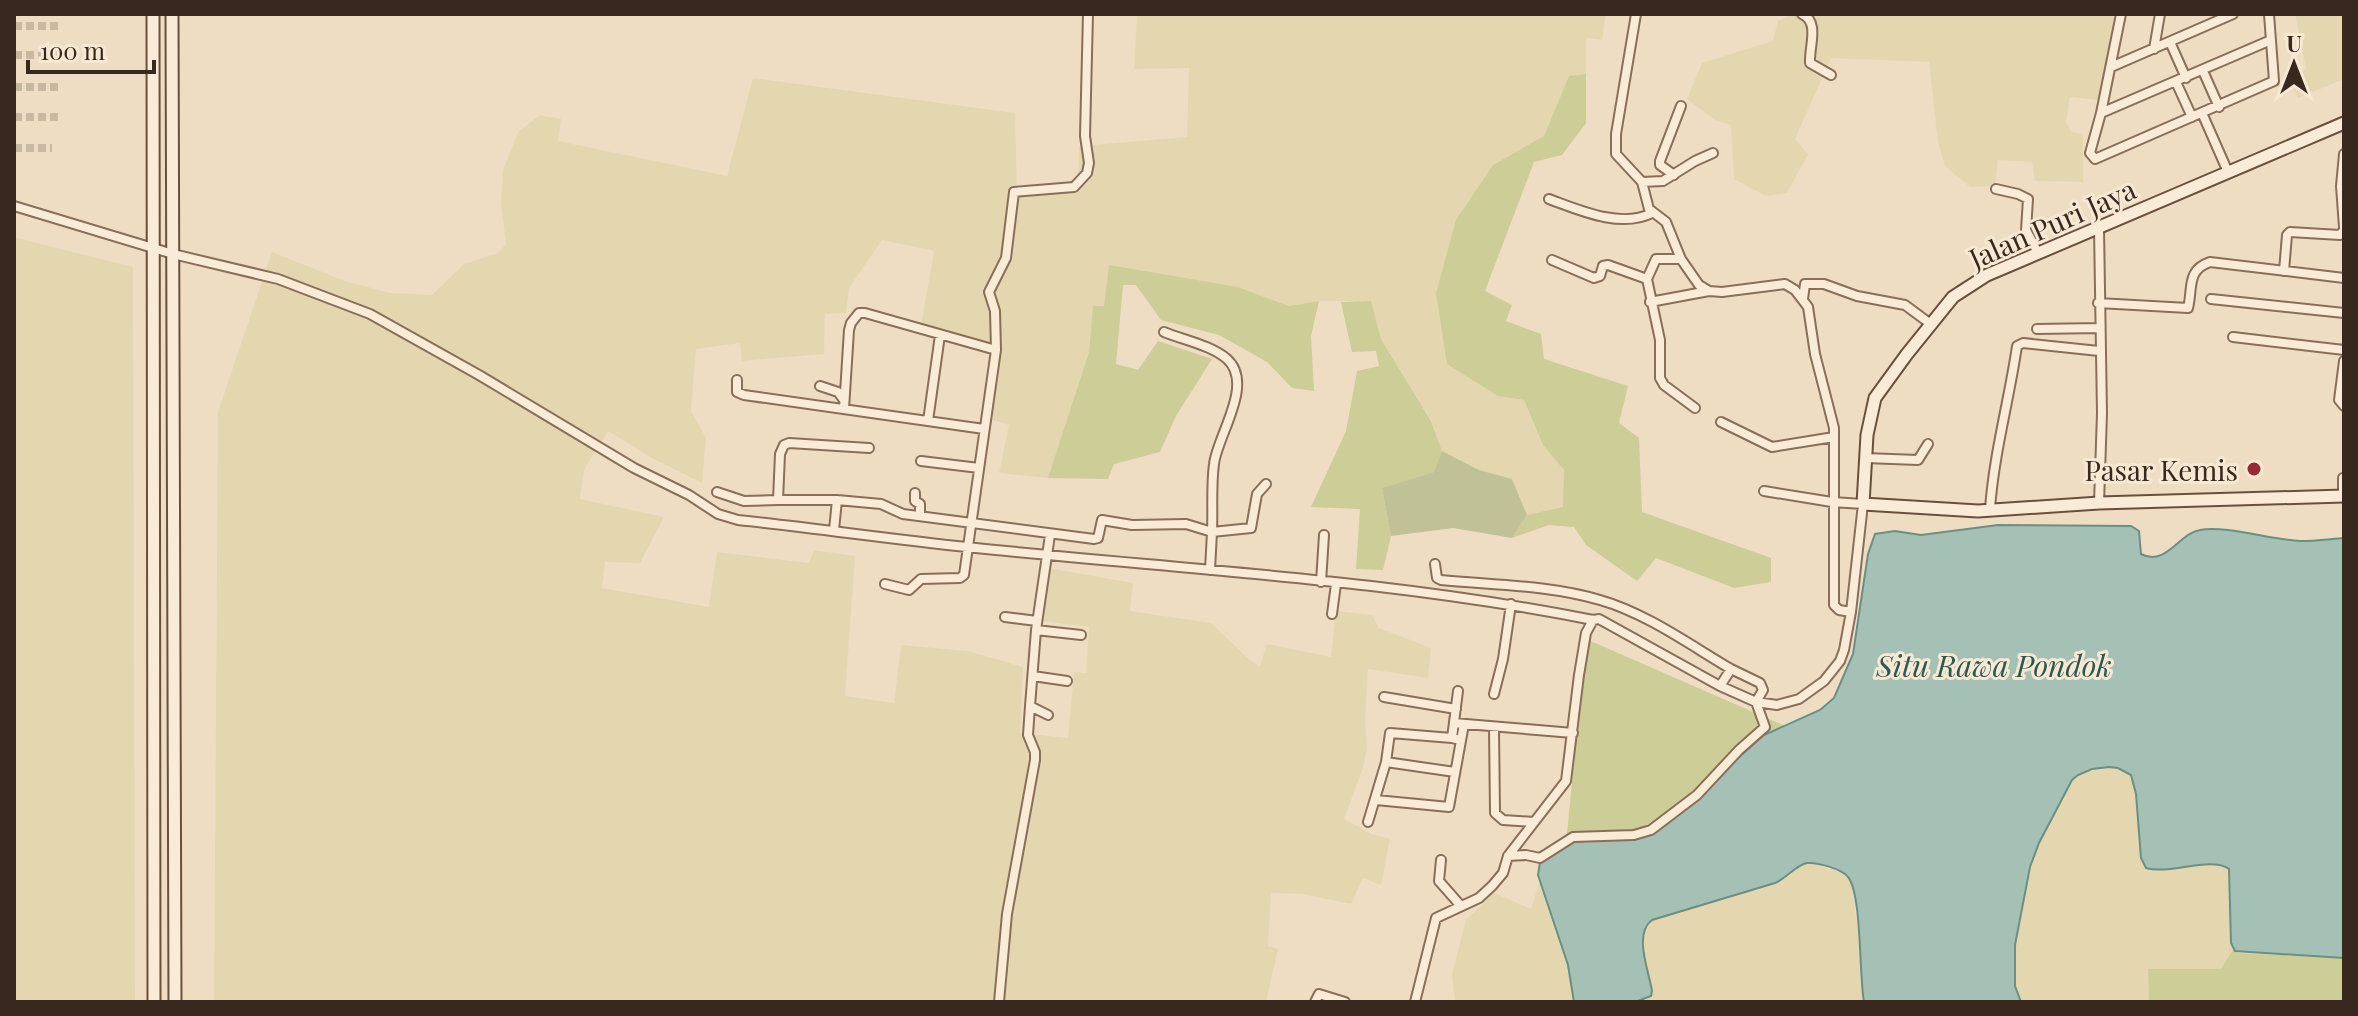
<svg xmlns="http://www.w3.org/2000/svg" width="2358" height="1016" font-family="'Playfair Display',serif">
  <rect width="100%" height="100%" fill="#eeddc3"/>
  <path fill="#e4d7b0" d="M 1137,14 L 1606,14 L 1602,40 L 1586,38 L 1586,74 L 1569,76 L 1544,136 L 1493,165 L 1456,220 L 1498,396 L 1524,400 L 1543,445 L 1564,470 L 1564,507 L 1527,515 L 1512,479 L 1479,470 L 1442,451 L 1431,420 L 1381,339 L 1370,301 L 1319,301 L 1289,306 L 1238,287 L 1109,266 L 1104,307 L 1093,307 L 1089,352 L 1048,478 L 999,473 L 1009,425 L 989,419 L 1002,348 L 921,326 L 934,251 L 882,240 L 849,288 L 846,313 L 825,314 L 824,354 L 742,361 L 740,343 L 696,349 L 691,411 L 706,438 L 702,483 L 652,458 L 608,431 L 584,470 L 580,499 L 664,517 L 640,563 L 605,562 L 602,588 L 709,607 L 717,552 L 809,563 L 814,550 L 855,556 L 845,696 L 894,703 L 901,645 L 968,651 L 1023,667 L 1020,733 L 1068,738 L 1074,672 L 1086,673 L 1089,627 L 1042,621 L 1048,568 L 1133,583 L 1130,611 L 1211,623 L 1251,661 L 1260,666 L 1267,644 L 1331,657 L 1336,611 L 1372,615 L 1379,628 L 1431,648 L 1428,678 L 1368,669 L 1365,721 L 1367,749 L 1363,768 L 1344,819 L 1372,834 L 1390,839 L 1381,885 L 1363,878 L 1351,904 L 1302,894 L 1271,893 L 1268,946 L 1278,949 L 1266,1002 L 1140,1002 L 1129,1000 L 1128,1002 L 214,1002 L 218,412 L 272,252 L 345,281 L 390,293 L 432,295 L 464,264 L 498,253 L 506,244 L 501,202 L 503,170 L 518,132 L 540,115 L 561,119 L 558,141 L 727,176 L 753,78 L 1015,113 L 1017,191 L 1058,191 L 1078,181 L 1079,146 L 1187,137 L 1189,68 L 1134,69 Z
    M 1792,14 L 2115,14 L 2099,100 L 2070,97 L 2066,122 L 2071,132 L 2083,134 L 2083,182 L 2035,181 L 2032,162 L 1998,160 L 1995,186 L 1970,187 L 1945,166 L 1938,142 L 1929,62 L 1831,58 L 1795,139 L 1808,154 L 1787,193 L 1766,196 L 1734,179 L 1731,125 L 1715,120 L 1687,99 L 1702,63 L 1773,41 L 1778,21 Z
    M 2295,14 L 2344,14 L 2344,79 L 2298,98 L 2289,78 L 2306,69 Z
    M 14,237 L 133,267 L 135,1002 L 14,1002 Z
    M 2109,767 L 2125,771 L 2134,782 L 2141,858 L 2161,870 L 2220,864 L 2229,869 L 2233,950 L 2222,969 L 2148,969 L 2149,1002 L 2021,1002 L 2015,986 L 2015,945 L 2033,857 L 2072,780 L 2084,772 Z
    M 1810,863 L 1843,873 L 1851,882 L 1860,944 L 1860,976 L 1864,1002 L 1635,1002 L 1652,994 L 1643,944 L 1642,935 L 1646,924 L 1652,920 L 1775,883 L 1789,876 L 1799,866 Z
    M 1540,880 L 1568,965 L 1574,1002 L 1455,1002 L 1452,974 L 1466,920 L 1494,893 L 1531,909 Z"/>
  <path fill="#cccd97" d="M 1586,74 L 1586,123 L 1562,155 L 1534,162 L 1485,291 L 1512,305 L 1506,321 L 1541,334 L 1544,359 L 1628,386 L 1619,423 L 1639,438 L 1642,512 L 1771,558 L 1771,582 L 1734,588 L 1656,558 L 1637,581 L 1586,545 L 1574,527 L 1549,525 L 1512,538 L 1527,515 L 1563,507 L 1564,470 L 1543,445 L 1524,400 L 1498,396 L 1447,364 L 1436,293 L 1456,220 L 1493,165 L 1544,136 L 1569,76 Z
    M 1109,265 L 1238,287 L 1289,306 L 1319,301 L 1311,336 L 1314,391 L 1292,388 L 1267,362 L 1219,335 L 1161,320 L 1136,285 L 1123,285 L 1116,364 L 1138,370 L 1158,341 L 1212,359 L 1176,416 L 1160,452 L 1114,464 L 1108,479 L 1048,478 L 1089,352 L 1093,306 L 1104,306 Z
    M 1371,301 L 1381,339 L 1431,421 L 1442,451 L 1435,472 L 1382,488 L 1391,536 L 1383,570 L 1356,569 L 1360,509 L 1311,507 L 1346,431 L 1357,371 L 1379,366 L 1376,351 L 1352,352 L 1341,302 Z
    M 1586,639 L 1785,726 L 1775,729 L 1653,833 L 1637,839 L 1584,837 L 1566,844 Z
    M 2233,950 L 2238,953 L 2344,958 L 2344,1002 L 2149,1002 L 2148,969 L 2221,969 Z"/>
  <path fill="#c0c196" d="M 1442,451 L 1479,470 L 1512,479 L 1527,515 L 1512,538 L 1453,528 L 1391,536 L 1382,488 L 1434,472 Z"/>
  <path fill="#a5c1b6" stroke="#6c8f83" stroke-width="2" d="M 1998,525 L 2131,526 L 2139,531 L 2141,554 C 2166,567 2179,533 2200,530 C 2225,525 2273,540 2300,541 C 2315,541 2330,539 2344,538 L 2344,958 L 2235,951 L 2231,943 L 2229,869 C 2211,856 2169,875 2146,868 L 2141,858 L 2136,794 L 2131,775 L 2118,768 L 2109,767 L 2092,769 L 2078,775 L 2072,780 L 2039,843 L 2030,867 L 2015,945 L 2015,986 L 2021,1002 L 1864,1002 C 1859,976 1862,894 1848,877 C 1842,869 1817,862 1807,863 C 1796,865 1787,878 1775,883 L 1652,920 C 1633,934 1649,971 1652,991 L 1651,996 L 1635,1002 L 1574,1002 L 1568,965 L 1538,875 L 1540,862 C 1550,854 1572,839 1584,837 C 1607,833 1631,844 1653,833 L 1764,735 L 1820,710 L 1834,698 L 1853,654 L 1868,554 L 1875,534 L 1895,531 L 1921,535 Z"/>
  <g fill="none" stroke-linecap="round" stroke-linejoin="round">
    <path stroke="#cab9a2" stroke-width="8" stroke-dasharray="8 4" stroke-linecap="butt" d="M 14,26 L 58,26
      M 14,55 L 58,55
      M 14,87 L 58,87
      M 14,117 L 58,117
      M 14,148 L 52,148"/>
    <defs>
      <path id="street" d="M 1636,14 L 1616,134 L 1616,154 L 1642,182 L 1649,209 L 1666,222 L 1681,259 L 1699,285 L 1709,291 L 1722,292 L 1785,284 L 1795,290 L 1808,307 L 1815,354 L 1834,428 L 1834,605 L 1839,610 L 1851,612
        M 1802,14 C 1820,22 1809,46 1810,63 L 1831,75
        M 2121,14 L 2101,113 L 2090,153 L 2095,159 L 2274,81 L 2269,14
        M 2170,42 L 2186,78
        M 2154,49 L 2160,14
        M 2111,67 L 2233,14
        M 2203,71 L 2219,107
        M 2176,82 L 2192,117
        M 2101,113 L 2271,40
        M 2202,113 L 2228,172
        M 2344,154 L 2341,186 L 2344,227
        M 1674,175 L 1660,165 L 1660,161 L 1681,106
        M 1642,182 L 1663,181 L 1695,161 L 1713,153
        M 1996,189 L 2018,194 L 2028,199 L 2026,230 L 2038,253
        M 1549,199 C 1579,210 1621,229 1652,213
        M 14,206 L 173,254 L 278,279 L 370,314 L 479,375 L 634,468 L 689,495 L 718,514 L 738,520 C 814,528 890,539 967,547 C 1175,569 1387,579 1593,620 L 1599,619 L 1720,686 L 1756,702 L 1777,705 L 1799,699 L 1824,681 L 1840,661 L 1844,650 L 1851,612 L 1863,504 L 1832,502 L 1764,491
        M 2099,228 L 2102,413 L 2099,503
        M 1681,259 L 1656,259 L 1647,279 L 1660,340 L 1660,378 L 1664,385 L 1695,408
        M 1552,260 L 1594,278 L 1600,276 L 1603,266 L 1608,265 L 1647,279
        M 2284,271 L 2287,235 L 2290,232 L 2340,235 L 2344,230
        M 1803,299 L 1805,284 L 1824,284 L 1857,296 L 1905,305 L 1932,325
        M 2211,299 L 2344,313
        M 1650,302 L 1709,291
        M 2098,303 L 2188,308 C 2193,289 2186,270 2210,262 L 2344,278
        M 2037,329 L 2099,328
        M 2233,337 L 2344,350
        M 996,350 L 995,311 L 989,292 L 1006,258 L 1014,192 L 1074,187 L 1087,173 L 1089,163 L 1085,136 L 1088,14
        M 2344,361 L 2339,400 L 2344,406
        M 737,380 L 737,392 L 744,395 L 984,429
        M 820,386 L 838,392 L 844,400
        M 844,409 L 849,330 L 851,323 L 859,313 L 865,313 L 996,350 L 964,575 L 960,578 L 921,579 L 909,590 L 885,584
        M 928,421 L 940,335
        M 1721,422 L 1772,447 L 1834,437
        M 869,448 L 789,443 L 784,445 L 780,454 L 778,500 L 837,500 L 881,504 L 903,514 L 1094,539 L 1098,538 L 1102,520 L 1132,525 L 1186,524 L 1212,532 C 1213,509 1211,486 1214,464 C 1217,436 1255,384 1227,359 C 1211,345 1183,340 1164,332
        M 1865,458 L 1918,460 L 1928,444
        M 921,461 L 979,468
        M 717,492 L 744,501 L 778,500
        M 915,493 L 915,501 L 920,504 L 920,516
        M 2343,496 L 2343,478
        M 1990,509 C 1994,453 2009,401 2017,346 L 2023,343 L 2099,351
        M 834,530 L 837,500
        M 1435,564 L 1437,578 L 1441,580 C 1493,585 1550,585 1600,600 C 1646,613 1690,645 1731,669 L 1720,686
        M 1210,570 L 1212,532 L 1251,528 L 1257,494 L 1266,484
        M 1321,582 L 1324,535
        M 1332,614 L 1336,584
        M 1005,617 L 1037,621
        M 1036,630 L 1050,535
        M 1033,676 L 1067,681
        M 1494,694 L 1503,659 L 1511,604
        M 1384,697 L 1456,709
        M 1048,715 L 1030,706 L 1036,630 L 1081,635
        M 1454,723 L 1573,733
        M 1494,728 L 1495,813 L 1503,820 L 1534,822
        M 1456,739 L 1452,738 L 1458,691
        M 1386,762 L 1455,772
        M 1376,800 L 1449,807 L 1464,724
        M 1368,822 L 1386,762 L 1390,733 L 1452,738
        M 1508,856 L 1526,855 L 1540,858 L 1573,837 L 1634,835 L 1651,830 L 1697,795 L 1739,750 L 1765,727 L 1756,702 L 1763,690 L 1760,683 L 1731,669
        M 1441,860 L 1439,881 L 1461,906
        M 999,1002 L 1007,914 L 1035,760 L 1035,752 L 1028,735 L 1030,706
        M 1315,1002 L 1319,994 L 1345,1002
        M 1415,1002 L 1436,918 L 1479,898 L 1492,886 L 1503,873 L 1508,856 L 1566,781 L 1579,675 L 1586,633 L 1593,620"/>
      <path id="secondary" d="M 153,14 L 154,1002
        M 172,14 L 175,1002
        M 2344,123 L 1987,275 L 1953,297 L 1907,354 L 1875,398 L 1867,435 L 1863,504 L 1978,511 L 2099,503 L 2344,496"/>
    </defs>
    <use href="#street" stroke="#896e5a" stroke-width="12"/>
    <use href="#secondary" stroke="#6a4f3d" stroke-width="15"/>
    <use href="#street" stroke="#f9ebd6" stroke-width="8"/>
    <use href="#secondary" stroke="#f9ebd6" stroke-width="11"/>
  </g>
  <circle fill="#982935" stroke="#f6e8d3" stroke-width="3" cx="2254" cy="469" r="8"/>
  <g text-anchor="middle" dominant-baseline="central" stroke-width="6" stroke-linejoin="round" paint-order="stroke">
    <g font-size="28" fill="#38281e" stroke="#f6e8d3">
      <text transform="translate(2052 223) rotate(-24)">Jalan Puri Jaya</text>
    </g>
    <g font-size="28" fill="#38281e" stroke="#f6e8d3" text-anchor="end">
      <text x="2238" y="469">Pasar Kemis</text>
    </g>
    <g font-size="30" font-style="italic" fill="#2d5851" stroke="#f6e8d3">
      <text x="1994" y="665">Situ Rawa Pondok</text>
    </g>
  </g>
  <rect width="2358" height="1016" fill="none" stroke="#38281e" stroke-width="32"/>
  <g transform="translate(2294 64)" stroke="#f6e8d3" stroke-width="6" paint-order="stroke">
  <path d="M0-6L14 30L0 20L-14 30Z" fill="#38281e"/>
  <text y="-12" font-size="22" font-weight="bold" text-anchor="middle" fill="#38281e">U</text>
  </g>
  <path d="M28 60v12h126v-12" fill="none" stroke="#38281e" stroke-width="4"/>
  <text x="40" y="60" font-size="24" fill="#38281e" stroke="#f6e8d3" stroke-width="6" paint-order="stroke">100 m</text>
</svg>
